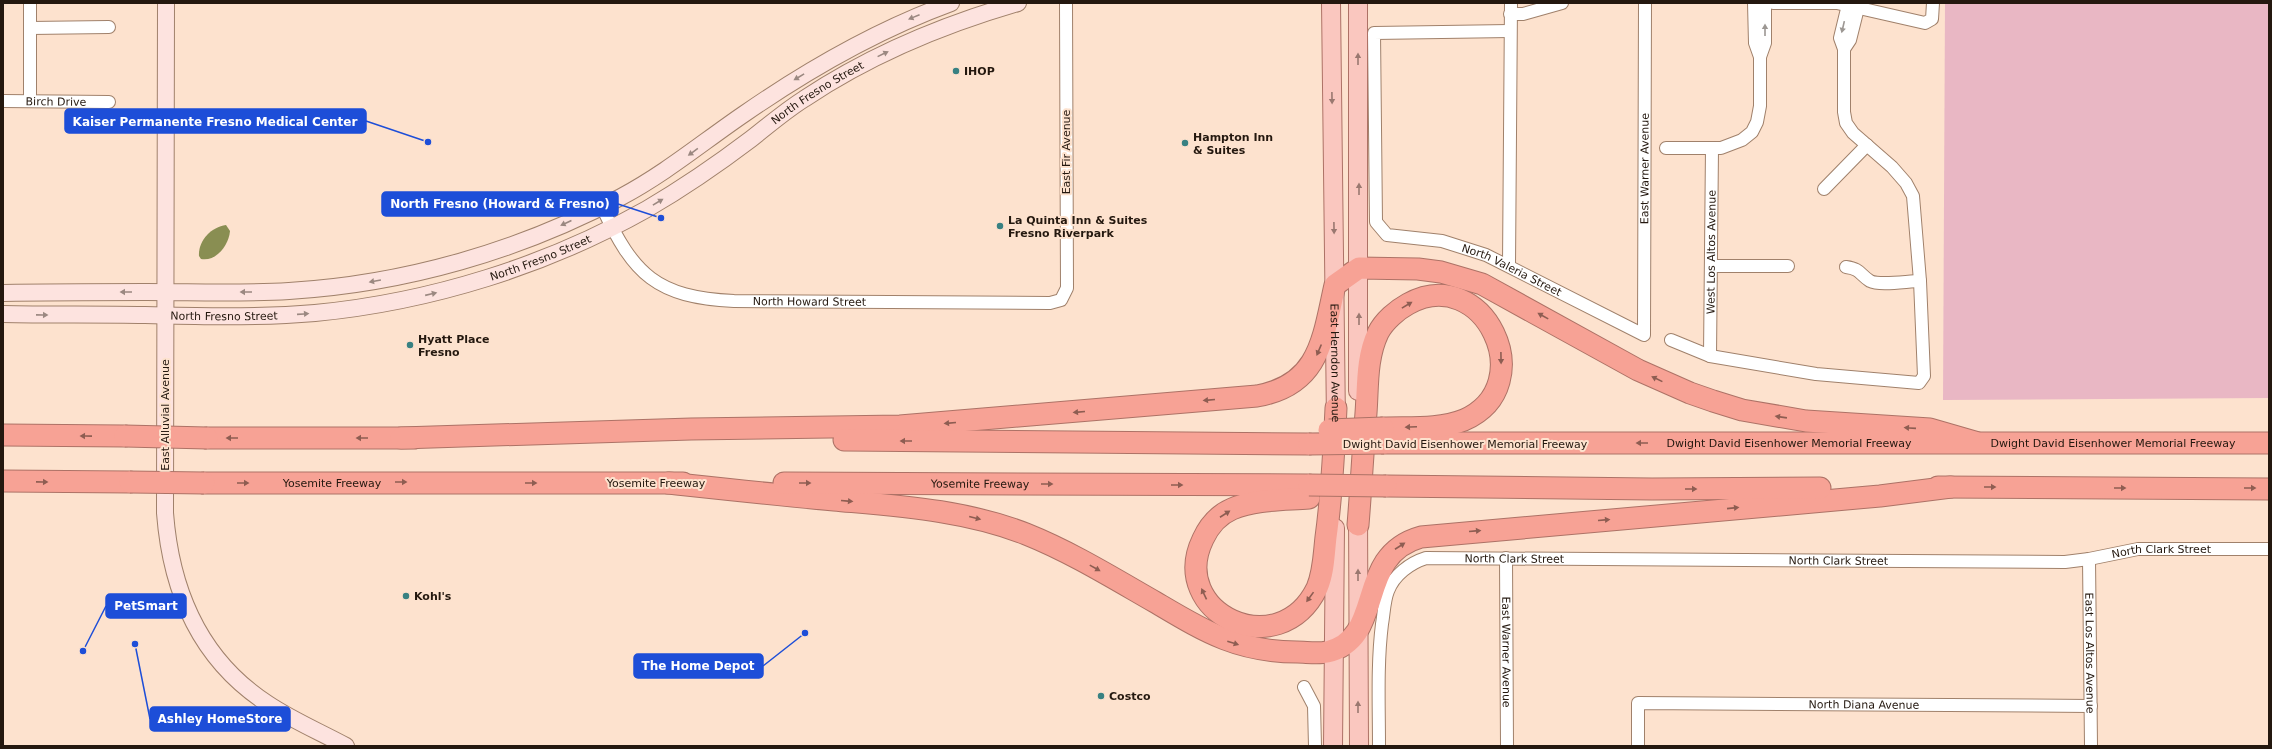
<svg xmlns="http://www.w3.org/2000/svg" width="2272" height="749" font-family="'DejaVu Sans',sans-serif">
  <rect width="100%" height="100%" fill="#fde2ce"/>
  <path fill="#e9b7c4" d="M 1945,3 L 2269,3 L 2269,398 L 1943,400 Z"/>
  <path fill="#898e52" d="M 226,225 L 230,231 C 229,245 216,262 201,259 L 199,256 C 198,241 211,227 226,225 Z"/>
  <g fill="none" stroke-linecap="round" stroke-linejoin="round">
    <defs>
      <g id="street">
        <path d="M 1773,3 L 1837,3 L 1925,23 L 1932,19 L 1933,3"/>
        <path d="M 1510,14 L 1523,14 L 1562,3"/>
        <path d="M 30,28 L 109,27"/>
        <path id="s1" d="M 1510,31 L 1374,33 L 1376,222 L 1387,235 L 1442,241 L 1486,255 L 1644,335 L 1645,3"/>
        <path d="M 1844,49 L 1850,40 L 1858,8"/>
        <path d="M 1760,57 L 1765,43 L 1765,3"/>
        <path id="s2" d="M 3,101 L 109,102"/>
        <path d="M 30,101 L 30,3"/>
        <path d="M 1666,148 L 1721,148 L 1742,140 L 1752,132 L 1757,122 L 1760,106 L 1760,57 L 1755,43 L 1754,3"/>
        <path d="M 1824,189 L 1867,145"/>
        <path id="s3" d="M 602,207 C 634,275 656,297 734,301 L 1050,303 L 1061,300 L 1067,288 L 1066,3"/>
        <path d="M 1509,265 L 1511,3"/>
        <path d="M 1711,266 L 1788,266"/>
        <path d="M 1846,267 C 1861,269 1859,274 1870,281 C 1880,286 1908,281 1920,281"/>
        <path d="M 1671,340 L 1710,356 L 1816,374 L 1919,383 L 1924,376 L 1920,281 L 1913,196 L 1906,183 L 1892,167 L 1853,133 L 1846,123 L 1844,112 L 1844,49 L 1840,38 L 1848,5"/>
        <path id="s4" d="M 1710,356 L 1712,148"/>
        <path id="s5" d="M 1506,558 L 1507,746"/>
        <path id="s6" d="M 2089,559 L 2091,746"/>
        <path d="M 1304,687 L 1314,706 L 1315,746"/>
        <path id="s7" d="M 1379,746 C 1379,705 1377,664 1382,624 C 1384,613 1384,601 1388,591 C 1394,575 1410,563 1426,558 L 2065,562 L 2089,559 L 2138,549 L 2269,549"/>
        <path id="s8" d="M 1638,746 L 1638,703 L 2091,706"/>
      </g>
      <g id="secondary">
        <path d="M 166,3 L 165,513 C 171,591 200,660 268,704 C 292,720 320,732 346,746"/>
        <path d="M 3,293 C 51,292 98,292 146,292 C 194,292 242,294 289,291 C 405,284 519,251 621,197 C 666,173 703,142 744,114 C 809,69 877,30 951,3"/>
        <path id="s9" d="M 3,314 C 50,315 98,314 145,315 C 202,316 259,318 315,313 C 430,302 546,266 647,209 C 683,188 718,164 751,139 C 769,125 785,111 804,99 C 870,55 942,25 1018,3"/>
      </g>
      <g id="primary">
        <path id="s10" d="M 1331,3 L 1336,422"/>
        <path d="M 1358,391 L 1358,3"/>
        <path d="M 1358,511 L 1359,746"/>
        <path d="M 1333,746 L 1335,528"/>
      </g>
      <g id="highway">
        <path d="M 3,435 L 125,436"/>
        <path d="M 207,438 L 414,438"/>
        <path d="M 401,438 L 691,429 L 900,426 L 1257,396 C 1320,385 1323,338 1335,285 L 1359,268 L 1418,269 L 1441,272 L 1482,284 L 1638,370 L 1690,393 L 1713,401 L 1742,410 L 1806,421 L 1930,429 L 1975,442"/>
        <path d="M 844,440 L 1309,444"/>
        <path id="s11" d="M 1384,443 L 2269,443"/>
        <path d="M 3,481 L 130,482"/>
        <path id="s12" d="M 204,483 L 683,483"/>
        <path d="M 668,483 C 724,489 779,495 834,500 C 899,506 965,510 1026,534 C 1071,552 1113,578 1155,602 C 1204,631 1237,652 1297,652 C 1306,652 1318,654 1327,652 C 1387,638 1353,556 1421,537 L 1880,496 L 1951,487"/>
        <path id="s13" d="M 784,483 L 1309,485"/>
        <path d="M 1386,486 L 1652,489 L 1820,488"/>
        <path d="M 1938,487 L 2269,489"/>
        <path d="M 1309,498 C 1284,500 1255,499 1232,509 C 1218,515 1209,526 1203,539 C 1167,613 1279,666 1317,588 C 1324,572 1324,554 1326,537 C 1332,494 1334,451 1336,408"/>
        <path d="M 1358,525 C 1361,488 1363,451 1366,413 C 1368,387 1366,358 1378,333 C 1384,321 1397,310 1408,304 C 1483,262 1543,385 1464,420 C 1439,430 1409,427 1383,428"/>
      </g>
    </defs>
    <use href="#street" stroke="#a0816b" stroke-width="14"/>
    <use href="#secondary" stroke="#a0816b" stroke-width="18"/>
    <use href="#primary" stroke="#ad7266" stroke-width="20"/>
    <use href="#highway" stroke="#ad7266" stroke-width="23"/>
    <use href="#street" stroke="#fff" stroke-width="12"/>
    <use href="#secondary" stroke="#fde3df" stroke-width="16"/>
    <use href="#primary" stroke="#fac7bf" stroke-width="18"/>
    <use href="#highway" stroke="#f7a295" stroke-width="21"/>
    <defs>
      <path id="highway-bridge" d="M 1329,430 L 1383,428
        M 125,436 L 207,438
        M 1309,444 L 1384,443
        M 130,482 L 204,483
        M 1309,485 L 1386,486"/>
    </defs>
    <use href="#highway-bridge" stroke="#ad7266" stroke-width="23" stroke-linecap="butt"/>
    <use href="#highway-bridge" stroke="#f7a295" stroke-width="21"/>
  </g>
  <defs><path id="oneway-solid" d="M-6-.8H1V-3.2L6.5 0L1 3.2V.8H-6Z"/></defs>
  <g fill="#9b8881">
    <use href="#oneway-solid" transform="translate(914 17) rotate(158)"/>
    <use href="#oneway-solid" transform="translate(883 54) rotate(-26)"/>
    <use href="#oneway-solid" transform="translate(799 77) rotate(149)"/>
    <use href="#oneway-solid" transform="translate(693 152) rotate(144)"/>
    <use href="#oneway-solid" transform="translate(658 202) rotate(-31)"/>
    <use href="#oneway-solid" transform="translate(566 223) rotate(155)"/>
    <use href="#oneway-solid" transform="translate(375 281) rotate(170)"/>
    <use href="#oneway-solid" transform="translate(126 292) rotate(180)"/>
    <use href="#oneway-solid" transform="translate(246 292) rotate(180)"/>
    <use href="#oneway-solid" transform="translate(431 294) rotate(-13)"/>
    <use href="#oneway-solid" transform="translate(303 314) rotate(-4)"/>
    <use href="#oneway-solid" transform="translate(42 315) rotate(1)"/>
  </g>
  <g fill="#9c9793">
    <use href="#oneway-solid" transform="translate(1843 27) rotate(103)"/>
    <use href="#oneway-solid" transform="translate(1765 30) rotate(-90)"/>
  </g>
  <g fill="#9a7870">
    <use href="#oneway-solid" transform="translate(1358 59) rotate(-90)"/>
    <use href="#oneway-solid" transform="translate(1332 98) rotate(89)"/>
    <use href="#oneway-solid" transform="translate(1359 189) rotate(-90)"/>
    <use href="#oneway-solid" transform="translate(1334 228) rotate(89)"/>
    <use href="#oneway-solid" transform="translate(1359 319) rotate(-90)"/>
    <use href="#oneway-solid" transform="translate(1358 575) rotate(-90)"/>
    <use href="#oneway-solid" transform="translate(1358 707) rotate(-90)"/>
  </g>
  <g fill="#8e5d52">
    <use href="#oneway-solid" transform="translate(1407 305) rotate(-31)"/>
    <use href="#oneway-solid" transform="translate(1543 316) rotate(-151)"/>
    <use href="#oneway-solid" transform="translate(1319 350) rotate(113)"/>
    <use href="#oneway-solid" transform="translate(1501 358) rotate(89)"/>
    <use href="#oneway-solid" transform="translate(1657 379) rotate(-154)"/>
    <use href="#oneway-solid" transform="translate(1209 400) rotate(175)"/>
    <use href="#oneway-solid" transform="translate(1079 412) rotate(175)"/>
    <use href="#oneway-solid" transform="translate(1781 417) rotate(-172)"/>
    <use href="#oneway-solid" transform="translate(950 423) rotate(175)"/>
    <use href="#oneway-solid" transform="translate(1411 427) rotate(178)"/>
    <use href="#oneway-solid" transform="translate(1910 428) rotate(-176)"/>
    <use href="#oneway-solid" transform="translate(86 436) rotate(-179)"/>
    <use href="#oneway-solid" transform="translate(232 438) rotate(180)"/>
    <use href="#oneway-solid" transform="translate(362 438) rotate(180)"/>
    <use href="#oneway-solid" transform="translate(906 441) rotate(-180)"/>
    <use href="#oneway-solid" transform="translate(1642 443) rotate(180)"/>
    <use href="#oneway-solid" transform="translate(42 482) rotate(1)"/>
    <use href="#oneway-solid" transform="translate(401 482)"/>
    <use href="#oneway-solid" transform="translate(243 483)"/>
    <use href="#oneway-solid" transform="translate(531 483)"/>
    <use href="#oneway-solid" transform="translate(805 483)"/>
    <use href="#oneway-solid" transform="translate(1047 484)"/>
    <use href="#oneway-solid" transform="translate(1177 485)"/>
    <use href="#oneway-solid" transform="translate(1990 487)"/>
    <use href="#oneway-solid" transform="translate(2120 488)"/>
    <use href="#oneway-solid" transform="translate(2250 488)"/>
    <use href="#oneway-solid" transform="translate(1691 489)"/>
    <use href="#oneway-solid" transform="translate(847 501) rotate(5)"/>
    <use href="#oneway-solid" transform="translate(1733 508) rotate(-6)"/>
    <use href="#oneway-solid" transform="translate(1225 514) rotate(-33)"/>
    <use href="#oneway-solid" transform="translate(975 518) rotate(14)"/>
    <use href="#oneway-solid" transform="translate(1604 520) rotate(-5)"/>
    <use href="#oneway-solid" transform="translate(1475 531) rotate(-5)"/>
    <use href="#oneway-solid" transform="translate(1400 546) rotate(-33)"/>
    <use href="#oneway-solid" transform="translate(1095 568) rotate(29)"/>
    <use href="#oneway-solid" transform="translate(1204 594) rotate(-115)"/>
    <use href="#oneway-solid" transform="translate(1310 597) rotate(126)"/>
    <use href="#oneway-solid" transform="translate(1233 643) rotate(18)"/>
  </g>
  <g fill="#388182" stroke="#fde2ce" stroke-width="1.5">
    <circle cx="956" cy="71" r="4"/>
    <circle cx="1185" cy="143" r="4"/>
    <circle cx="1000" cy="226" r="4"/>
    <circle cx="410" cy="345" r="4"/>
    <circle cx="406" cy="596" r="4"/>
    <circle cx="1101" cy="696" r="4"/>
  </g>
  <g text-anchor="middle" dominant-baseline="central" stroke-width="4" stroke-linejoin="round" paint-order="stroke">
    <g font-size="11" font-weight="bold" fill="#24180f" stroke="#fde2ce" text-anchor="start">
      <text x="964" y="71">IHOP</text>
      <text x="1193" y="137">Hampton Inn<tspan x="1193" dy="13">&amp; Suites</tspan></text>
      <text x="1008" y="220">La Quinta Inn &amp; Suites<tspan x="1008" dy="13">Fresno Riverpark</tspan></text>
      <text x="418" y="339">Hyatt Place<tspan x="418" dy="13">Fresno</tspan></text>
      <text x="414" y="596">Kohl's</text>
      <text x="1109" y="696">Costco</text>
    </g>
    <g font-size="11" fill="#24180f" stroke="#fde2ce">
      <text stroke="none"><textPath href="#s9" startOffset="869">North Fresno Street</textPath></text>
      <text stroke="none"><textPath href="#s2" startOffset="53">Birch Drive</textPath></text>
      <text transform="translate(1066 152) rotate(-90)">East Fir Avenue</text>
      <text stroke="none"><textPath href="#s1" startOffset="787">East Warner Avenue</textPath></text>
      <text stroke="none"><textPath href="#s4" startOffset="104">West Los Altos Avenue</textPath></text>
      <text stroke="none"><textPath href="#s9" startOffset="545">North Fresno Street</textPath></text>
      <text stroke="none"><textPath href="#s1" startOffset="473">North Valeria Street</textPath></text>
      <text stroke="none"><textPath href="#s3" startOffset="250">North Howard Street</textPath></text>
      <text stroke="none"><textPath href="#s9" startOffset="221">North Fresno Street</textPath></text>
      <text stroke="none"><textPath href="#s10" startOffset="360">East Herndon Avenue</textPath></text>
      <text transform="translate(165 415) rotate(-90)">East Alluvial Avenue</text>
      <text stroke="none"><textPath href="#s11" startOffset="729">Dwight David Eisenhower Memorial Freeway</textPath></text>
      <text stroke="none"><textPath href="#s11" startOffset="405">Dwight David Eisenhower Memorial Freeway</textPath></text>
      <text x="1465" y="444">Dwight David Eisenhower Memorial Freeway</text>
      <text stroke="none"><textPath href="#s12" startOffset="128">Yosemite Freeway</textPath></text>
      <text x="656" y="483">Yosemite Freeway</text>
      <text stroke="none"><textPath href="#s13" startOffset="196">Yosemite Freeway</textPath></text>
      <text stroke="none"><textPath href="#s7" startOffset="944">North Clark Street</textPath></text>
      <text stroke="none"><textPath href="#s7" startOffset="296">North Clark Street</textPath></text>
      <text stroke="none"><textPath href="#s7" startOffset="620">North Clark Street</textPath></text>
      <text stroke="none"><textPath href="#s5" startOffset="94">East Warner Avenue</textPath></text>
      <text stroke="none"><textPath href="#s6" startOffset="94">East Los Altos Avenue</textPath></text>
      <text stroke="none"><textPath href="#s8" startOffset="269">North Diana Avenue</textPath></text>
    </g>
  </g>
  <path fill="none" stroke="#1d4ed8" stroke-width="1.5" d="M428 142L366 121M661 218L618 204M83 651L106 606M805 633L763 666M135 644L150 719"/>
  <g fill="#1d4ed8" stroke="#fde2ce" stroke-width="1.5">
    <circle cx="428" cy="142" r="4"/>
    <circle cx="661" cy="218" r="4"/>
    <circle cx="83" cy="651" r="4"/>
    <circle cx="805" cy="633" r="4"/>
    <circle cx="135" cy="644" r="4"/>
  </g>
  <g fill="#1d4ed8" stroke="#1d4ed8" stroke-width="1.5">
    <rect x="65" y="109" width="301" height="24" rx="4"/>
    <rect x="382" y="192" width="236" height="24" rx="4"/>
    <rect x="106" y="594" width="80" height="24" rx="4"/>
    <rect x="634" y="654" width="129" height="24" rx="4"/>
    <rect x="150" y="707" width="140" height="24" rx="4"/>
  </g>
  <g font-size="12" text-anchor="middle" font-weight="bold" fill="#fff">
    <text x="215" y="126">Kaiser Permanente Fresno Medical Center</text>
    <text x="500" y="208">North Fresno (Howard &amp; Fresno)</text>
    <text x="146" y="610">PetSmart</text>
    <text x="698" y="670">The Home Depot</text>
    <text x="220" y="723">Ashley HomeStore</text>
  </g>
  <rect width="2272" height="749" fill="none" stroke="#24180f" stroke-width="8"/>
</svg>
